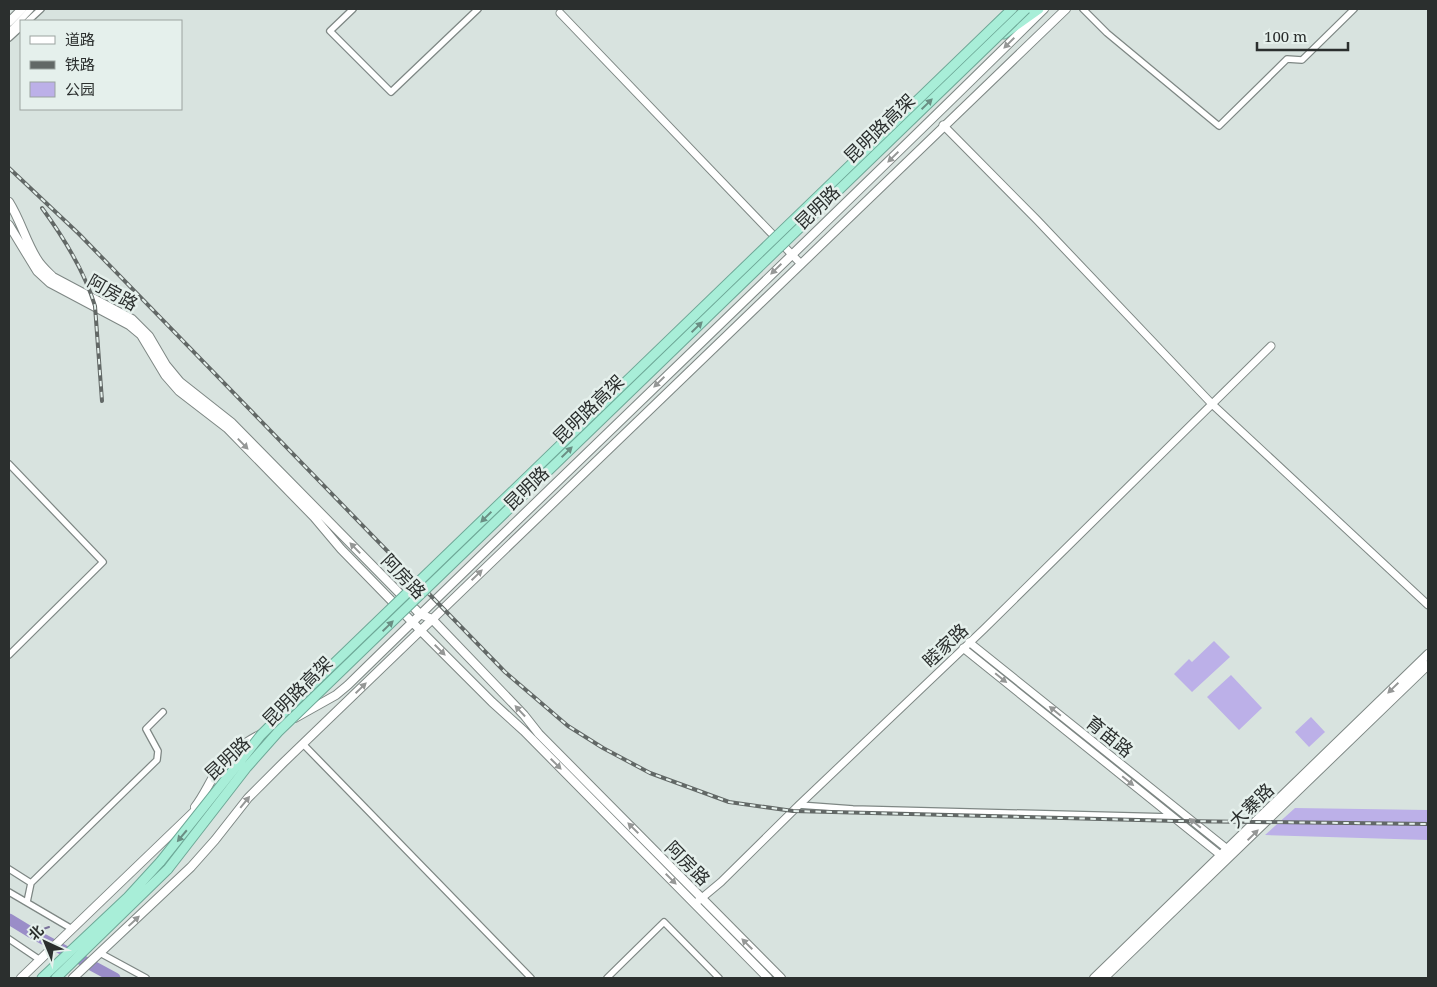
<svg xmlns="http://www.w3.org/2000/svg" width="1437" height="987" font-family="'Noto Serif','Noto Sans SC',serif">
  <rect width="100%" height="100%" fill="#d8e3df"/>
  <path fill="#bcb0e8" d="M 1214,641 L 1230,657 L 1192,692 L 1174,674 L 1189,659 L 1192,662 Z
    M 1231,675 L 1262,708 L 1239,730 L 1207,697 Z
    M 1311,717 L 1325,732 L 1309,747 L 1295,732 Z
    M 1295,808 L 1428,810 L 1428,840 L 1265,835 Z"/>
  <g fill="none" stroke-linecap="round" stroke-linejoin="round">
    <path stroke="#79719a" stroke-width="2" d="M 32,933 L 49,927"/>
    <path stroke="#9a8dc8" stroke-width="11" d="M 9,919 L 32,933 L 115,978"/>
    <defs>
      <path id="minor" d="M 353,9 L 330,31 L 391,92 L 478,9
        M 1083,9 L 1107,33 L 1219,126 L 1287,59 L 1302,60 L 1354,9
        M 28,21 L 41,9
        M 9,32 L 31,9
        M 9,38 L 21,27
        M 9,464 L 103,562 L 9,655
        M 303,744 L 531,978
        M 799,805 L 853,809 L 1172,817
        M 9,869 L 31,883 L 157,760 L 158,751 L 146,729 L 163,712
        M 9,892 L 72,929
        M 27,902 L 31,883
        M 9,939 L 40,960
        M 100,953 L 146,978
        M 607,978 L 664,922 L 719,978"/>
      <path id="tertiary" d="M 560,13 L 801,264
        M 943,125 L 1037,220 L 1212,404 L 1428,605
        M 969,642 L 1231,852
        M 963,648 L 1224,858
        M 697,902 L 721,882 L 799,805 L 984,629 L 1271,346"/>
      <path id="secondary" d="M 9,22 L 22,9
        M 9,202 C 21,221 26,242 37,259 C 41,266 48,272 53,277 L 132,319 L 149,336 L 166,365 L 180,382 L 232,423 L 420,614 L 432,619 L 524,715 L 539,734 L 781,978
        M 9,225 L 37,271 L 50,283 L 129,325 L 141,335 L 165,375 L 179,391 L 227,428 L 314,517 L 341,549 L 421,631 L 492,702 L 524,731 L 768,978
        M 295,718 L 336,695 L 348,685 C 579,459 814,236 1044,9
        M 195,807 C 203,797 208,785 215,774 C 234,746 257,735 286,722
        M 21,978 L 202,804
        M 73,978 L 191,867 L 215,840 L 248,798 L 284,762 L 1066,9
        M 1094,978 L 1428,654
        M 1104,978 L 1428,665"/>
      <path id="trunk" d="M 1004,34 L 1039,9
        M 42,978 L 128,897 L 161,861
        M 56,978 L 168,869"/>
    </defs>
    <use href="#minor" stroke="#7e8784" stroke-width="8"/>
    <use href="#tertiary" stroke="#7e8784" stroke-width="9"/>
    <use href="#secondary" stroke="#7e8784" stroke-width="10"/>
    <use href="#trunk" stroke="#6ea897" stroke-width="11"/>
    <use href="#minor" stroke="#fff" stroke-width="5.5"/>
    <use href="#tertiary" stroke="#fff" stroke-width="7"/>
    <use href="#secondary" stroke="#fff" stroke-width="8"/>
    <use href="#trunk" stroke="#a8eed8" stroke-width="9"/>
    <defs>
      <path id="rail" d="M 9,168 L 79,234 L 505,672 L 568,726 L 603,748 L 650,773 L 729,802 L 793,811 L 1177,821 L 1428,824
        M 42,208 C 64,238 84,270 95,306 L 102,401"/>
    </defs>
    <use href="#rail" stroke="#626866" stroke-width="4"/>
    <use href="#rail" stroke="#e5f0ec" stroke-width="2" stroke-dasharray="5.5" stroke-linecap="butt"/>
    <defs>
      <path id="trunk-bridge" d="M 161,861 L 261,735 L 291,705 L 1012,9
        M 168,869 L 247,767 L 278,732 L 1026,9"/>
    </defs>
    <use href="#trunk-bridge" stroke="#6ea897" stroke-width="11" stroke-linecap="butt"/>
    <use href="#trunk-bridge" stroke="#a8eed8" stroke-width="9"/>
  </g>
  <defs><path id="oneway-solid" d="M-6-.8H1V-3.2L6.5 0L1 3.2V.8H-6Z" transform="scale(1.25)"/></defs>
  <g fill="#959796">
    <use href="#oneway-solid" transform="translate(1009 43) rotate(135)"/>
    <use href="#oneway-solid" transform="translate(893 157) rotate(136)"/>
    <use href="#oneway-solid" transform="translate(776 269) rotate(136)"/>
    <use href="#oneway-solid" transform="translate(659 382) rotate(136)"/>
    <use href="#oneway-solid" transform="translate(243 444) rotate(46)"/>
    <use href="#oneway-solid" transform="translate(355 548) rotate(-134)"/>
    <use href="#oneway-solid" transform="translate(477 575) rotate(-44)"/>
    <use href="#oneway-solid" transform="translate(440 650) rotate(45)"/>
    <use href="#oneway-solid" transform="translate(1001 678) rotate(39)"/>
    <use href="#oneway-solid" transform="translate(361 688) rotate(-44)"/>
    <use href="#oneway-solid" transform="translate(1393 688) rotate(136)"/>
    <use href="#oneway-solid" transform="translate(520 711) rotate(-133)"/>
    <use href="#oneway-solid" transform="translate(1055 711) rotate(-141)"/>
    <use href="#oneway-solid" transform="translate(556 764) rotate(45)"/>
    <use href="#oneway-solid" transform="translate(1128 781) rotate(39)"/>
    <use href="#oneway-solid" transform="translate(245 802) rotate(-51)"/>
    <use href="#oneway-solid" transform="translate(1195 823) rotate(-141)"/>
    <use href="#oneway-solid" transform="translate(633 828) rotate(-135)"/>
    <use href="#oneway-solid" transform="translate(1253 835) rotate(-44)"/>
    <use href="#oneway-solid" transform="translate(671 879) rotate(45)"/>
    <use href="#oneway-solid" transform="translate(134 921) rotate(-43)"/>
    <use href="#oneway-solid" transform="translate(747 944) rotate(-135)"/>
  </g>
  <g fill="#6a8e83">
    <use href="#oneway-solid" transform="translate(927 104) rotate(-44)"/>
    <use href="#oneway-solid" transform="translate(697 327) rotate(-44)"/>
    <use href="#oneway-solid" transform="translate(567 452) rotate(-44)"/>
    <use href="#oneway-solid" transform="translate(486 517) rotate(136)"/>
    <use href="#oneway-solid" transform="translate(388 626) rotate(-44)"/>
    <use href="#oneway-solid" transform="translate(182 836) rotate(130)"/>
  </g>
  <g text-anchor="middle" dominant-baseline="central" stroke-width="5" stroke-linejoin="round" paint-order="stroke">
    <g font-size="18" fill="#2b2f2e" stroke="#e5f0ec">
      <text transform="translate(879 128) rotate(-44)">昆明路高架</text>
      <text transform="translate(817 207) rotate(-44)">昆明路</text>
      <text transform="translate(113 292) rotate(29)">阿房路</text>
      <text transform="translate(588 409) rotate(-44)">昆明路高架</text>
      <text transform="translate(526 488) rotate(-44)">昆明路</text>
      <text transform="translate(404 576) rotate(46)">阿房路</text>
      <text transform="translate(945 645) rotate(-43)">睦家路</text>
      <text transform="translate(297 691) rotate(-45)">昆明路高架</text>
      <text transform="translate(1110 736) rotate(39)">育苗路</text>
      <text transform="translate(227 758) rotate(-43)">昆明路</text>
      <text transform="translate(1251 805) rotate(-44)">大寨路</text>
      <text transform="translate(688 863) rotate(45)">阿房路</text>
    </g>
  </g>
  <rect width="1437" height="987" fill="none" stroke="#2b2f2e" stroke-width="20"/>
  <rect x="20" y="20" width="162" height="90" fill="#e5f0ec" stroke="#9ba3a0"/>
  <rect x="30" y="36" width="25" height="8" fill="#ffffff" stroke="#9ba3a0"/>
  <text x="65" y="45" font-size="15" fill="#2b2f2e">道路</text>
  <rect x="30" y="61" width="25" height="8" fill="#626866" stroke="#9ba3a0"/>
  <text x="65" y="70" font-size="15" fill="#2b2f2e">铁路</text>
  <rect x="30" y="82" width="25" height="15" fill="#bcb0e8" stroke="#9ba3a0"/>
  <text x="65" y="95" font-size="15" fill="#2b2f2e">公园</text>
  <g transform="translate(45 942) rotate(316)" stroke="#e5f0ec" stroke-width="4" paint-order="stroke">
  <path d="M0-4L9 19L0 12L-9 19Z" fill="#2b2f2e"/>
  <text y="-8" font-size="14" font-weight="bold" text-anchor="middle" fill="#2b2f2e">北</text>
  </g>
  <path d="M1257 42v8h91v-8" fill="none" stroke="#2b2f2e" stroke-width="2.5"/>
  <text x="1264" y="42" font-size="15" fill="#2b2f2e" stroke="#e5f0ec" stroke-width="4" paint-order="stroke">100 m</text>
</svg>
